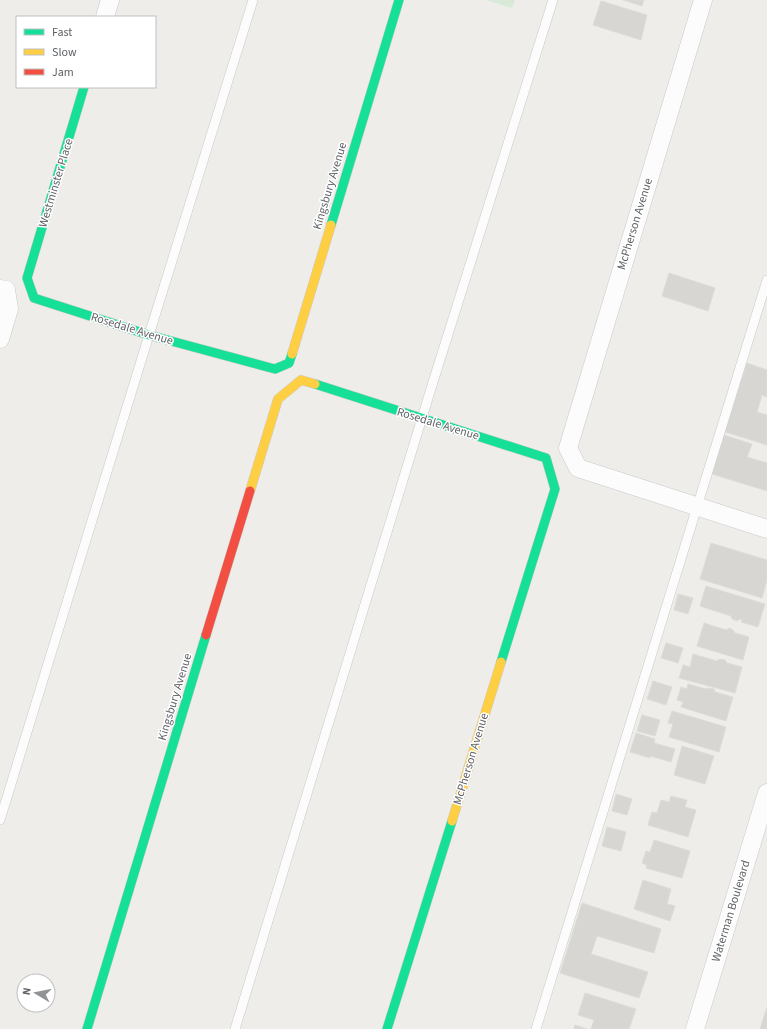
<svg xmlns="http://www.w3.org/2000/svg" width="767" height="1029" font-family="'Source Sans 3',sans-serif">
  <rect width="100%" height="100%" fill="#eeedea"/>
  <path fill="#d8e9d7" d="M 486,0 L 515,0 L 512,8 Z"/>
  <path fill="#d7d6d3" stroke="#dedcd9" d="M 623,0 L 644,0 L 642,6 Z
    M 601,1 L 647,15 L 641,40 L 593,25 Z
    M 669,273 L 715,288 L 708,311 L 662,296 Z
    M 747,363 L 767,370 L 767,397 L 762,395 L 757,412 L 767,415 L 767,445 L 725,432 Z
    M 724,435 L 752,444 L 747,457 L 767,463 L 767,491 L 712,474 Z
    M 711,543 L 767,560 L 767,580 L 762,598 L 700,579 Z
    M 706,586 L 765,604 L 758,627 L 741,622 L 742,620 L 740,619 L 737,621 L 732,619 L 731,616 L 700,606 Z
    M 678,594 L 693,598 L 688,614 L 674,610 Z
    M 704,623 L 726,630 L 729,628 L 733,630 L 735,633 L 749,637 L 743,660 L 697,646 Z
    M 666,643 L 683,648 L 678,663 L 661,658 Z
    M 693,654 L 717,661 L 719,659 L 725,660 L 727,663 L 742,667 L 735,693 L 679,678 L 683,665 L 690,667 Z
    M 653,681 L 672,687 L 666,705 L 647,699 Z
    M 688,684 L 706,689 L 708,688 L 714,689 L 715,692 L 733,697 L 726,721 L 681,707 L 683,702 L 677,700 L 681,687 L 687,689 Z
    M 672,711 L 726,727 L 719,752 L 669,737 L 673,724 L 668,723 Z
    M 642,715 L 660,720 L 655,736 L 637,731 Z
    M 636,733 L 655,739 L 654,743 L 675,749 L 671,762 L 650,756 L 650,758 L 630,752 Z
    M 682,746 L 714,756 L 705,784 L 674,775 Z
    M 616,794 L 632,799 L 627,815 L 612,811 Z
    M 671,796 L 687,800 L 685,807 L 696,810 L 688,837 L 648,825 L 652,812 L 657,813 L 661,800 L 669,802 Z
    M 607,827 L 626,832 L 621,851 L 602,846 Z
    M 654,840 L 690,851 L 682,878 L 646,868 L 647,865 L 642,863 L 646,851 L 650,852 Z
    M 643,880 L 671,889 L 667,904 L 675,906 L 670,921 L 634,909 Z
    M 582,903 L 661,929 L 654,953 L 597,936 L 591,954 L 648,972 L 639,998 L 560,973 Z
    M 585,993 L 636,1009 L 629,1029 L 591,1029 L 594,1020 L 578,1015 Z
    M 767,1007 L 767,1029 L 760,1029 Z
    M 575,1025 L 587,1029 L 574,1029 Z"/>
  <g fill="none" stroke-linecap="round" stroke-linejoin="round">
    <defs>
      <path id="lane" d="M 0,820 L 149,335 L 253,0
        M 235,1029 L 429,395 L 553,0
        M 536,1029 L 767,280"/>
      <path id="street" d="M 703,0 L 568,448 L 578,468 L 767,529
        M 105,17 L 110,0
        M 0,289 L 6,290 L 9,309 L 0,339
        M 695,1029 L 767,793"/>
      <path id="fast" d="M 84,87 L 27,278 L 34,298 L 149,335 L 275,369 L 289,363 L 292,354
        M 331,225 L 399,0
        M 315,384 L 546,458 L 555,489 L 501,662
        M 87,1029 L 206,635
        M 387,1029 L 452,821"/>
      <path id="slow" d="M 292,354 L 331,225
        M 250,491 L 278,399 L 301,380 L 315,384
        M 452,821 L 501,662"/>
      <path id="jam" d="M 206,635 L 250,491"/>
    </defs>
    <use href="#lane" stroke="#c9c9c9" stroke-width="10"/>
    <use href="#street" stroke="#c9c9c9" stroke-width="19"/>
    <use href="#fast" stroke="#cbcbcb" stroke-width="10"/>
    <use href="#slow" stroke="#cbcbcb" stroke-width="10"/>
    <use href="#jam" stroke="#cbcbcb" stroke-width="10"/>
    <use href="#lane" stroke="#fcfcfc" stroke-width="9"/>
    <use href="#street" stroke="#fcfcfc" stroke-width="18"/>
    <use href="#fast" stroke="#16e098" stroke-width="9"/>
    <use href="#slow" stroke="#ffcf43" stroke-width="9"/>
    <use href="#jam" stroke="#f24e42" stroke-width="9"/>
  </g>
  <g text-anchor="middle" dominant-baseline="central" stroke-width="3" stroke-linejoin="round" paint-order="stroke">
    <g font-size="12" fill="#5f6267" stroke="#fff">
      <text transform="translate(56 183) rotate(-73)">Westminster Place</text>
      <text transform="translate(330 186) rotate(-73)">Kingsbury Avenue</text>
      <text transform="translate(635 224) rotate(-73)">McPherson Avenue</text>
      <text transform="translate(132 329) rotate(17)">Rosedale Avenue</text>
      <text transform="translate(438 424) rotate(17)">Rosedale Avenue</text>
      <text transform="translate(175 697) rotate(-73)">Kingsbury Avenue</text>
      <text transform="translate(471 759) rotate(-73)">McPherson Avenue</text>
      <text transform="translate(731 911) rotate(-73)">Waterman Boulevard</text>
    </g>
  </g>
  <rect x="16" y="16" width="140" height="72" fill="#ffffff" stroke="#bfc0c2"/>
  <rect x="24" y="29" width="20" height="6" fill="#16e098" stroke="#bfc0c2"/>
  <text x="52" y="36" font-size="12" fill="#5f6267">Fast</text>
  <rect x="24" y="49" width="20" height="6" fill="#ffcf43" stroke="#bfc0c2"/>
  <text x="52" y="56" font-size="12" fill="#5f6267">Slow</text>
  <rect x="24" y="69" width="20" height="6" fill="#f24e42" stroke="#bfc0c2"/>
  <text x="52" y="76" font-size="12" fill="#5f6267">Jam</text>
  <g transform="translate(36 993) rotate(280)"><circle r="19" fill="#ffffff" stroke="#bfc0c2"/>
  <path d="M0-3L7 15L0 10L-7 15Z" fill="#919395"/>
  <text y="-6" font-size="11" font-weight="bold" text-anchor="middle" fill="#5f6267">N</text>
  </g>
</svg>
